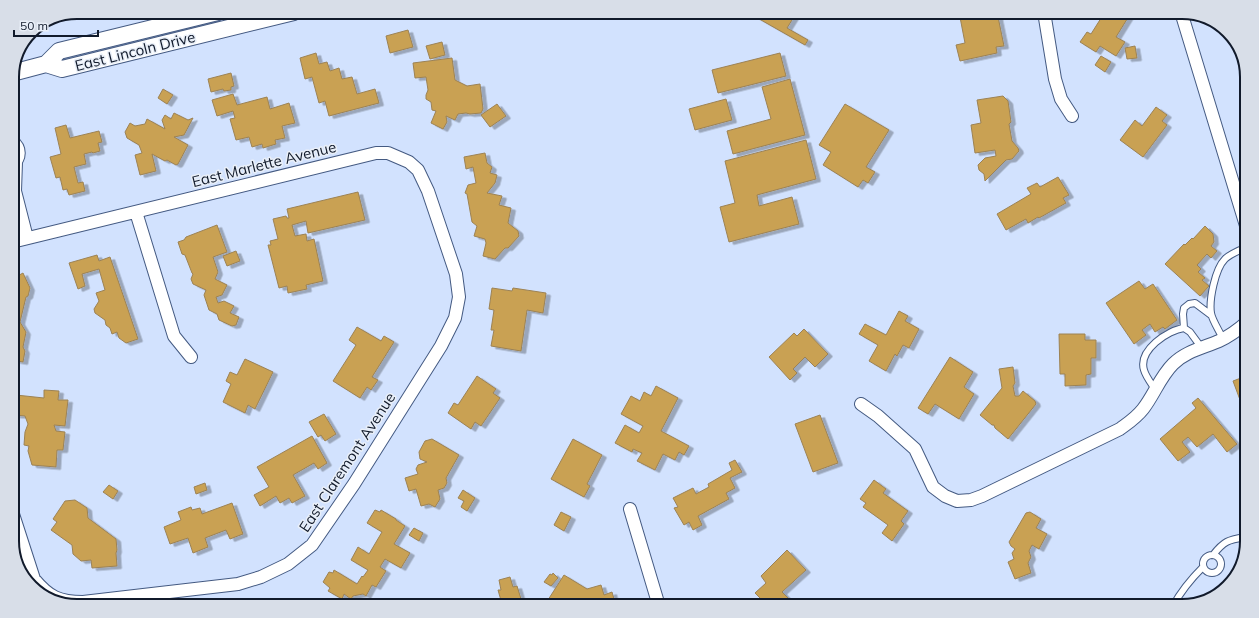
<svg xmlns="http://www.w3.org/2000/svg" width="1259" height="618" font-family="Mulish,sans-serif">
  <defs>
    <filter id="shadow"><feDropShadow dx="4.5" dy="2.5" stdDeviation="0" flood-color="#0004"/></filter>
  </defs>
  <rect width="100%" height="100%" fill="#d2e2fe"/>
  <path fill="#c9a153" stroke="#9c8254" filter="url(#shadow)" d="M 756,12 L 797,12 L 787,28 L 808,40 L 805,45 L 754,16 Z
    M 959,12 L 997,12 L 1004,46 L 996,47 L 997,53 L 960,61 L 956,45 L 965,43 Z
    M 1098,12 L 1124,12 L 1123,13 L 1129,16 L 1116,37 L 1125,42 L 1116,56 L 1100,46 L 1096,52 L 1080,42 L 1087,32 L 1091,34 L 1103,15 Z
    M 408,30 L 413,47 L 390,53 L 386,36 Z
    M 442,42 L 445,55 L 430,59 L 426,46 Z
    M 1135,46 L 1137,58 L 1127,59 L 1125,48 Z
    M 316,53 L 319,64 L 327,62 L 330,71 L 339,68 L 342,79 L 352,77 L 357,94 L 375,89 L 379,103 L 329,116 L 325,101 L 319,103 L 312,77 L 305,79 L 300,58 Z
    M 780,53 L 786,76 L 718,93 L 712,70 Z
    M 1101,56 L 1111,62 L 1105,72 L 1095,65 Z
    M 452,58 L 455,80 L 467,86 L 480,84 L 483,109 L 481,113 L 470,114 L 466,113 L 458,114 L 455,120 L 446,116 L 447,122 L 443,129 L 431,123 L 436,111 L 432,110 L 431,102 L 426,99 L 426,95 L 428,90 L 426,77 L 415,78 L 413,63 Z
    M 231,73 L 234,86 L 231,87 L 231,90 L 224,91 L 223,89 L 211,92 L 208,79 Z
    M 790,79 L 805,135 L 733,154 L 727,131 L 771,119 L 762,87 Z
    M 163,89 L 173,95 L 167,104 L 158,98 Z
    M 233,94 L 237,105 L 267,97 L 270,109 L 289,103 L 295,123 L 282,126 L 285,138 L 275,140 L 276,144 L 263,148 L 262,144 L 252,147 L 249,137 L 236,140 L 230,119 L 235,118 L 233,111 L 217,116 L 212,100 Z
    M 1003,96 L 1008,101 L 1011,122 L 1009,124 L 1012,141 L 1018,148 L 1019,151 L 1012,159 L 1006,160 L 985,181 L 984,174 L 979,170 L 978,165 L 985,158 L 996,156 L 995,150 L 975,153 L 971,125 L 981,123 L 977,100 Z
    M 726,99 L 732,120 L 695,130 L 689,109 Z
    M 497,104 L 506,116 L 490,127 L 481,115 Z
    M 845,104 L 889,130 L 866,167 L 875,172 L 868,183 L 863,180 L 858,187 L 823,165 L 831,152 L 819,145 Z
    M 1156,107 L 1167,115 L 1162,121 L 1167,125 L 1143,157 L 1120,140 L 1135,120 L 1142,126 Z
    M 174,113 L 188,120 L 193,118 L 184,135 L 174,137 L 188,145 L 178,164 L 176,165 L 167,160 L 165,161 L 152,154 L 156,171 L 140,175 L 135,155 L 142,153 L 139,145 L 127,138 L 125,132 L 130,123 L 135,126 L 145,124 L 147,119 L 165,129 L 162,120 L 165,115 L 171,119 Z
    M 66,125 L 70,138 L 99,131 L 102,142 L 98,143 L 100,151 L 93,153 L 92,152 L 84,154 L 86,164 L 74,167 L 78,183 L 83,182 L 85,191 L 69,195 L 67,189 L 63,190 L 60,177 L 56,178 L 50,157 L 61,154 L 55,128 Z
    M 806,140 L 816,179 L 757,195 L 759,206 L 792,197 L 799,224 L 729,242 L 720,207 L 735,203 L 725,161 Z
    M 485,153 L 487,163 L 492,167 L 490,173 L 497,175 L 495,183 L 487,193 L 502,196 L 499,205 L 511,208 L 508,223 L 518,231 L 519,236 L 508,248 L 505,248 L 495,259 L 483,256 L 486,243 L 485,239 L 474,236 L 477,226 L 472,222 L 467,194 L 465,193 L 468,185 L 476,183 L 473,167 L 466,169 L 464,157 Z
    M 1058,177 L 1069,195 L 1063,198 L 1066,203 L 1039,218 L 1038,217 L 1028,223 L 1026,219 L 1006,230 L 997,214 L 1031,194 L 1027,188 L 1037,183 L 1040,187 Z
    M 358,192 L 365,220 L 308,233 L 306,221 L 292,225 L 295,236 L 306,234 L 307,241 L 314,239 L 323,281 L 306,285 L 307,289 L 288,293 L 287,286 L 279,288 L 268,245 L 271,245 L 270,241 L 278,239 L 273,219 L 286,216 L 287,218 L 289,218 L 287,209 Z
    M 217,225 L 227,252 L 213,257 L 218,272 L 215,279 L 227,285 L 222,295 L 216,297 L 218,303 L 224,301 L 234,306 L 230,313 L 239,317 L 236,325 L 232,326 L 219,320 L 217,314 L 209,310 L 204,295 L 206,290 L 193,284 L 191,279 L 193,274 L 192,273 L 185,255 L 182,254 L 178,242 L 184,240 L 186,237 Z
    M 1205,226 L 1213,234 L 1214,242 L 1211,246 L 1217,251 L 1211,258 L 1207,254 L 1197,265 L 1201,269 L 1198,272 L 1205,278 L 1202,280 L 1209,286 L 1200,296 L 1165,264 L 1184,244 L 1185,245 L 1192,238 L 1193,239 Z
    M 236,251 L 240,261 L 227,266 L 223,256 Z
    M 97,255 L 99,261 L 110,257 L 138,339 L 126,343 L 119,338 L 117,332 L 112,334 L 110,328 L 106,325 L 105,320 L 95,313 L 94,309 L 99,301 L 96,293 L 105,290 L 99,269 L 82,274 L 85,286 L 78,289 L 69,263 Z
    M 23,273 L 30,288 L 28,296 L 26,297 L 20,322 L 26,332 L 23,347 L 25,351 L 23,362 L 12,360 L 12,279 Z
    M 1139,281 L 1145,289 L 1153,284 L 1177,320 L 1165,329 L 1163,327 L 1155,332 L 1150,324 L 1142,330 L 1146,335 L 1134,344 L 1106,303 Z
    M 492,288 L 512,291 L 513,288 L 546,293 L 543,313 L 527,310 L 521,351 L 491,346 L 494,330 L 491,330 L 494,310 L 489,309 Z
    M 899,311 L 908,316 L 905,321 L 919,329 L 909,348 L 903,345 L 897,356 L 895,354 L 886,371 L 869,361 L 878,345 L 859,334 L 865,324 L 886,335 Z
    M 357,327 L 381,341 L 384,336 L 394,342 L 372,377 L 378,380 L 371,390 L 367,387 L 360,398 L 333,381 L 356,345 L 349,340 Z
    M 804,329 L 828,354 L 815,367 L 805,357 L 793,369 L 797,373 L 790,380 L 769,357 L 794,333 L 797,336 Z
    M 1059,334 L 1085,334 L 1085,340 L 1096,340 L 1096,358 L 1091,358 L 1091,374 L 1086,375 L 1086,385 L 1065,386 L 1065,374 L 1060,374 Z
    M 950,357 L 973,372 L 964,387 L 974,394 L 959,419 L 935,404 L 928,414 L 918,408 Z
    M 245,359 L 273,372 L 255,409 L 248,405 L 245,413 L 223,402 L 231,384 L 226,381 L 230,372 L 237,375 Z
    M 1013,367 L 1015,383 L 1013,386 L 1015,396 L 1019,396 L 1023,391 L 1035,401 L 1036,404 L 1008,439 L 995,428 L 994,425 L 992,425 L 980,415 L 1002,388 L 999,369 Z
    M 1247,373 L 1247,416 L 1246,416 L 1233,381 L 1241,378 L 1240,376 Z
    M 477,376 L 496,389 L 493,393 L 500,398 L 481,426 L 475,422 L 471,429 L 448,413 L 454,403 L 458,405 Z
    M 656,386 L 678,398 L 661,431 L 689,446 L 684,455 L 679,452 L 675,460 L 663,454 L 655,470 L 637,461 L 642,453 L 633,449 L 632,452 L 615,443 L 625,425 L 639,433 L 643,426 L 621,414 L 631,396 L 640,401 L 644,392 L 651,396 Z
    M 44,390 L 59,391 L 58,400 L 68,400 L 65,426 L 54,425 L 56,431 L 65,432 L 63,450 L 57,450 L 56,467 L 32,465 L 28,451 L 29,446 L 24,445 L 25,432 L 28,424 L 25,416 L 15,415 L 16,395 L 44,398 Z
    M 1198,398 L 1237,444 L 1227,452 L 1213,434 L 1197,447 L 1188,437 L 1182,442 L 1190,452 L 1178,461 L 1160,439 L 1196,408 L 1192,403 Z
    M 324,414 L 336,434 L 325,441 L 321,435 L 318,437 L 309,422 Z
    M 820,415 L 838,463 L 813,472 L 795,424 Z
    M 312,436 L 327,463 L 318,469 L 314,463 L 293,475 L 305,496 L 292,503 L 289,498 L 280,503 L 276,496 L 260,506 L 254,495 L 269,487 L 257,467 Z
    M 432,439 L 459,455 L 446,478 L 447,483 L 444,488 L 438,490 L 440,499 L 435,507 L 429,504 L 421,506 L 416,489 L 409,491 L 405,478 L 418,474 L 416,469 L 418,465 L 427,462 L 420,459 L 419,452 L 425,441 Z
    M 573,439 L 602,455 L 587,484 L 590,486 L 584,497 L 551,479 Z
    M 735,460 L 742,472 L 730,478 L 735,488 L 726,493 L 729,499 L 698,516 L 702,525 L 693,530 L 689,522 L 684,525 L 674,508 L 678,507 L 673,498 L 693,488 L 696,494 L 709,487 L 708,484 L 732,470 L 729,463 Z
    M 874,480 L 886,489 L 883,493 L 908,511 L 901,521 L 904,524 L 892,541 L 882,533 L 888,525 L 863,507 L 866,503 L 860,499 Z
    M 205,483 L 207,490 L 196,494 L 194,487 Z
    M 109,485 L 118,491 L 113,499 L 103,492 Z
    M 463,490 L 475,498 L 467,511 L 461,507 L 464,501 L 458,498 Z
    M 75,500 L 87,508 L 88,518 L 116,539 L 117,550 L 116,553 L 117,566 L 92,568 L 91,560 L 81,561 L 73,554 L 72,545 L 51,530 L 57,522 L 53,519 L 65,501 Z
    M 232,503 L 243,534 L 230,539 L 226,530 L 205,538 L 208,547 L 193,553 L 188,538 L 170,544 L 164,527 L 181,520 L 178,512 L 191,507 L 192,510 L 200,508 L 202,514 Z
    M 375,510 L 380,512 L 381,510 L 396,519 L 396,520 L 405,526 L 394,544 L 410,553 L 401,568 L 385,559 L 380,567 L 386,571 L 376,587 L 372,585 L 366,596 L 363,594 L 353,596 L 351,599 L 344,594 L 342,599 L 328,591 L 330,588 L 323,582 L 329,572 L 333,573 L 334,570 L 357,584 L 362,576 L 363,577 L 368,570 L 351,560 L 358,547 L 369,554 L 382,532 L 367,523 Z
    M 561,512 L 571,517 L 564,531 L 554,525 Z
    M 1030,512 L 1041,519 L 1036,528 L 1047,534 L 1039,549 L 1032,545 L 1029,551 L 1031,557 L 1028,563 L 1031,573 L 1015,579 L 1008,562 L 1014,559 L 1012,553 L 1015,549 L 1011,546 L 1009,542 L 1026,513 Z
    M 414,528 L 423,533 L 419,541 L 409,535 Z
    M 787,550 L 806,570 L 782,592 L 793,603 L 789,606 L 768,606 L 755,593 L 766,583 L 761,576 Z
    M 553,573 L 558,578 L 551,586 L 544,582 L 550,574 L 552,575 Z
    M 564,575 L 587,589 L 601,585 L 604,595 L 612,592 L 616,606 L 550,606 L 546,603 Z
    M 510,577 L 513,587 L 517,586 L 521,599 L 502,604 L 498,590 L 501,590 L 499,580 Z"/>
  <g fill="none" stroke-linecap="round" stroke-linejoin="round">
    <defs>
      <path id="service" d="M 1184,328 L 1183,314 L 1184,308 L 1189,304 L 1195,303 L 1211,315
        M 1223,339 C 1220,332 1212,320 1211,313 C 1209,300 1215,269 1225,259 C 1230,254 1240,250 1247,247
        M 1155,389 C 1151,383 1146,377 1144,370 C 1138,350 1168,330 1184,328 L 1190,332 L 1201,347
        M 1213,555 C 1224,541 1228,540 1245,537 L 1247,538
        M1203 564a9 9 0 1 1 18 0a9 9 0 1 1-18 0Z
        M 1173,606 C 1181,591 1191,579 1203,567"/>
      <path id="minor" d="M 1044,12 L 1055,79 L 1061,99 L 1072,116
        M 1181,12 L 1247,229
        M 12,141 C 21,148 21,158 12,165
        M 12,186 L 15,191 L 27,238
        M 15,191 L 16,162
        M 136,212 L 174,336 L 191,357
        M 12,242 L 376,153 L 388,153 L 409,162 L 418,170 L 428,191 L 456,274 L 459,297 L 455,318 L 441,346 L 354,484 L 312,545 L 288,564 L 261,577 L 238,584 L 83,602 C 59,602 49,597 34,579 L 12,511
        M 861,404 L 878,416 L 915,449 L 933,487 L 945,496 L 957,501 L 971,500 L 982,496 L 1120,429 C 1128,423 1136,418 1143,409 C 1154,395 1160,377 1173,364 C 1186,351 1203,348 1219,341 C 1230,336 1238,330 1247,322
        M 630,509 L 659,606"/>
      <path id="secondary" d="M 46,64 L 62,69 L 294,12
        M 12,73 L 46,64 L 59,51 L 218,12"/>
    </defs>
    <use href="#service" stroke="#445a82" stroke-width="8"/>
    <use href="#minor" stroke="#445a82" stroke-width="14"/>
    <use href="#secondary" stroke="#445a82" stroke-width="18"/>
    <use href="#service" stroke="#fff" stroke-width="6"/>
    <use href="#minor" stroke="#fff" stroke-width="12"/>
    <use href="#secondary" stroke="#fff" stroke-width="16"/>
  </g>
  <g text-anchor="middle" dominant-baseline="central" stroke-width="3" stroke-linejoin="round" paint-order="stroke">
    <g font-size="15" fill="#111a2b" stroke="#e9eff8">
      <text transform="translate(135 51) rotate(-14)">East Lincoln Drive</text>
      <text transform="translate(264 164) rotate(-14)">East Marlette Avenue</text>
      <text transform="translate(347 462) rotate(-57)">East Claremont Avenue</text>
    </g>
  </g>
  <path d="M0 0H1259V618H0ZM77 19H1182A58 58 0 0 1 1240 77V541A58 58 0 0 1 1182 599H77A58 58 0 0 1 19 541V77A58 58 0 0 1 77 19Z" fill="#d8dee8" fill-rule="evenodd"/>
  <path fill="none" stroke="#111a2b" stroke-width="2" d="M77 19H1182A58 58 0 0 1 1240 77V541A58 58 0 0 1 1182 599H77A58 58 0 0 1 19 541V77A58 58 0 0 1 77 19Z"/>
  <path d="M14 30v6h84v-6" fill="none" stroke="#111a2b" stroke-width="2"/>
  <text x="20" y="30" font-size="12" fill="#111a2b" stroke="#e9eff8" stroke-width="3" paint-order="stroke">50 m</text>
</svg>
